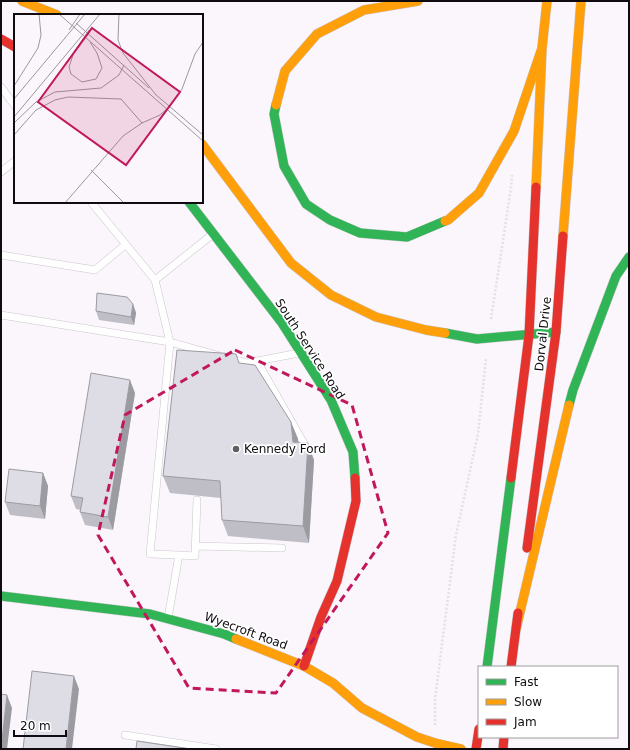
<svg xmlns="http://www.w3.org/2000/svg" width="630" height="750" font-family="'DejaVu Sans',sans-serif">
  <rect width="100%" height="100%" fill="#faf6fc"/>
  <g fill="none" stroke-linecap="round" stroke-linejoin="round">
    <defs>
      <path id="lane" d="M 1,87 L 15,106
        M 1,172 L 15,161
        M 91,202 L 155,280 L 213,234
        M 1,255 L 95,270 L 125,245
        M 1,315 L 170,342 L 155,280
        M 229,358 L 247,363 L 299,353
        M 257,361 L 306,447
        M 196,546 L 282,548
        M 179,555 L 150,554 L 170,342 L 217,355
        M 168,618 L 179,555 L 195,556 L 197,500
        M 125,735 L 216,749"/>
      <path id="fast" d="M 276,105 L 274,114 L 284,166 L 306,204 L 330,220 L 360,233 L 407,237 L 445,221
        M 189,202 L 282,323 L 331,400 L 353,452 L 355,478
        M 445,333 L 477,339 L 556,332
        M 569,405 L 573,390 L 616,276 L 629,257
        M 1,596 L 150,614 L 224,634 L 236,639
        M 487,667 L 511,478"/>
      <path id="slow" d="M 22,1 L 57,15
        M 276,105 L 285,71 L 317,34 L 364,10 L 418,1
        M 202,144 L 291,263 L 331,295 L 376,317 L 426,330 L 445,333
        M 536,187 L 542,48 L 547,1
        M 445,221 L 448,220 L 479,193 L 514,131 L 542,48
        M 563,236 L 581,1
        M 516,629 L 569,405
        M 236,639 L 304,666 L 333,683 L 362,708 L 417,737 L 435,743 L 461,749"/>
      <path id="jam" d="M 1,39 L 15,47
        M 511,478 L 529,335 L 536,187
        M 527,548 L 556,332 L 563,236
        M 304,666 L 321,617 L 337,581 L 356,501 L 355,478
        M 511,667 L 518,613
        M 476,749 L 479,729
        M 503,749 L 504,737"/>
    </defs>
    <use href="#lane" stroke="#cbc7cc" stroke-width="8"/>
    <use href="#fast" stroke="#cbc7cc" stroke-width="10"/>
    <use href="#slow" stroke="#cbc7cc" stroke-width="10"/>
    <use href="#jam" stroke="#cbc7cc" stroke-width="10"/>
    <path stroke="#e2e1e2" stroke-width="2.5" stroke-dasharray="2 2" stroke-linecap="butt" d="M 491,319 L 511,188 L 512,175
      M 435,725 L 435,699 L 456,535 L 478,434 L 486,358"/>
    <use href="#lane" stroke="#fefeff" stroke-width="7"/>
    <use href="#fast" stroke="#30b455" stroke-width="9"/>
    <use href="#slow" stroke="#ff9f0a" stroke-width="9"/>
    <use href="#jam" stroke="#e5322d" stroke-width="9"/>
  </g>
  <path fill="#bfbec6" d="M 133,304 L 136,313 L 134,325 L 99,320 L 96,311 Z
    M 239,363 L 291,422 L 298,439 L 298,442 L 314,460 L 309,543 L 228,536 L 222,520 L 221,498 L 170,493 L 163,476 Z
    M 135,393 L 113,530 L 85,525 L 80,512 L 81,510 L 76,509 L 71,496 Z
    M 43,473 L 48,486 L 45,519 L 10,515 L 5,502 Z"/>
  <path fill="#9b9ba1" d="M 133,304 L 136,313 L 134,325 L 131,317 Z
    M 130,380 L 135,393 L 113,530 L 108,517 Z
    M 291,422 L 298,439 L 300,459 L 293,442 Z
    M 308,443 L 314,460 L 309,543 L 303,526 Z
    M 43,473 L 48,486 L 45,519 L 40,506 Z
    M 74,676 L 79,689 L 72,749 L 66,749 Z
    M 7,695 L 12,708 L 7,749 L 1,749 Z"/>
  <path fill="#dedde6" stroke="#9b9ba1" d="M 97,293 L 127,297 L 133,304 L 131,317 L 96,311 Z
    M 177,350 L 236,354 L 239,363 L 255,365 L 291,422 L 293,442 L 308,443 L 303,526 L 222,520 L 220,481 L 163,476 Z
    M 91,373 L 130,380 L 108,517 L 80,512 L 83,498 L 71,496 Z
    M 9,469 L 43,473 L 40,506 L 5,502 Z
    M 32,671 L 74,676 L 66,749 L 23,749 Z
    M 1,694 L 7,695 L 1,749 Z
    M 137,741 L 191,749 L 136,749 Z"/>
  <path fill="none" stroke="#c2185b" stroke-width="3" stroke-dasharray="8 5" stroke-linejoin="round" d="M 235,350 L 352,405 L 388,533 L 276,693 L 189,688 L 98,535 L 125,415 Z"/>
  <circle fill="#615d63" stroke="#fff" stroke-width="1.5" cx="236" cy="449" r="4"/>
  <g text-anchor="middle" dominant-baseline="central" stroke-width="3.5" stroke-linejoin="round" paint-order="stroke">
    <g font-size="12" fill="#0f0b10" stroke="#fff">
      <text transform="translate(543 334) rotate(-84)">Dorval Drive</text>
      <text transform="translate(310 349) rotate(57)">South Service Road</text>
      <text transform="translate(246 631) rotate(20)">Wyecroft Road</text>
    </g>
    <g font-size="12" fill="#0f0b10" stroke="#fff" text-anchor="start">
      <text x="244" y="449">Kennedy Ford</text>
    </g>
  </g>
  <g transform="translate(14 14)">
    <rect width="189" height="189" fill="#faf6fc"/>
    <path fill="none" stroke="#9c989e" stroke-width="1" d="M 45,0 L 189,127M 105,0 L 104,26 L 109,39 L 142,81M 62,9 L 135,74M 55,16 L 66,0M 75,16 L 60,38 L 55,53 L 57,60 L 68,68 L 82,65 L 88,54 L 83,39 L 76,28M 0,72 L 24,34 L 27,21 L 25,0M 141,80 L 189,121M 0,85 L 71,0M 0,103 L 86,0M 0,109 L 22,88 L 41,78 L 87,74 L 105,61 L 110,51M 0,121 L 22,96 L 41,86 L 54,83 L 107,85 L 128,109M 77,156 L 110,189M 51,189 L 109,122 L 128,109 L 146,101 L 155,93 L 168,75 L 181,40 L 189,28"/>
    <path fill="#c2185b" fill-opacity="0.15" stroke="#c2185b" stroke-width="2" d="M 78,14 L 166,78 L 112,151 L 24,88 Z"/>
    <rect width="189" height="189" fill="none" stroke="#0f0b10" stroke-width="2"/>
  </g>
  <rect width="630" height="750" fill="none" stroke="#0f0b10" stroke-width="4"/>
  <rect x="478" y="666" width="140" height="72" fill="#ffffff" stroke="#9f9d9f"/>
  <rect x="486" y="679" width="20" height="6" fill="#30b455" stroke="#9f9d9f"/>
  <text x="514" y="686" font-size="12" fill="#0f0b10">Fast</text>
  <rect x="486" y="699" width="20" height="6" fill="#ff9f0a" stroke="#9f9d9f"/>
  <text x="514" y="706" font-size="12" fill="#0f0b10">Slow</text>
  <rect x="486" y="719" width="20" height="6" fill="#e5322d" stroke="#9f9d9f"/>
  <text x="514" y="726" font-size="12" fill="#0f0b10">Jam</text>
  <path d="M14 730v6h52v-6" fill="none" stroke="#0f0b10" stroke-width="2"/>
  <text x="20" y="730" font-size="12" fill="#0f0b10" stroke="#ffffff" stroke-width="3" paint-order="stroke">20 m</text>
</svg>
